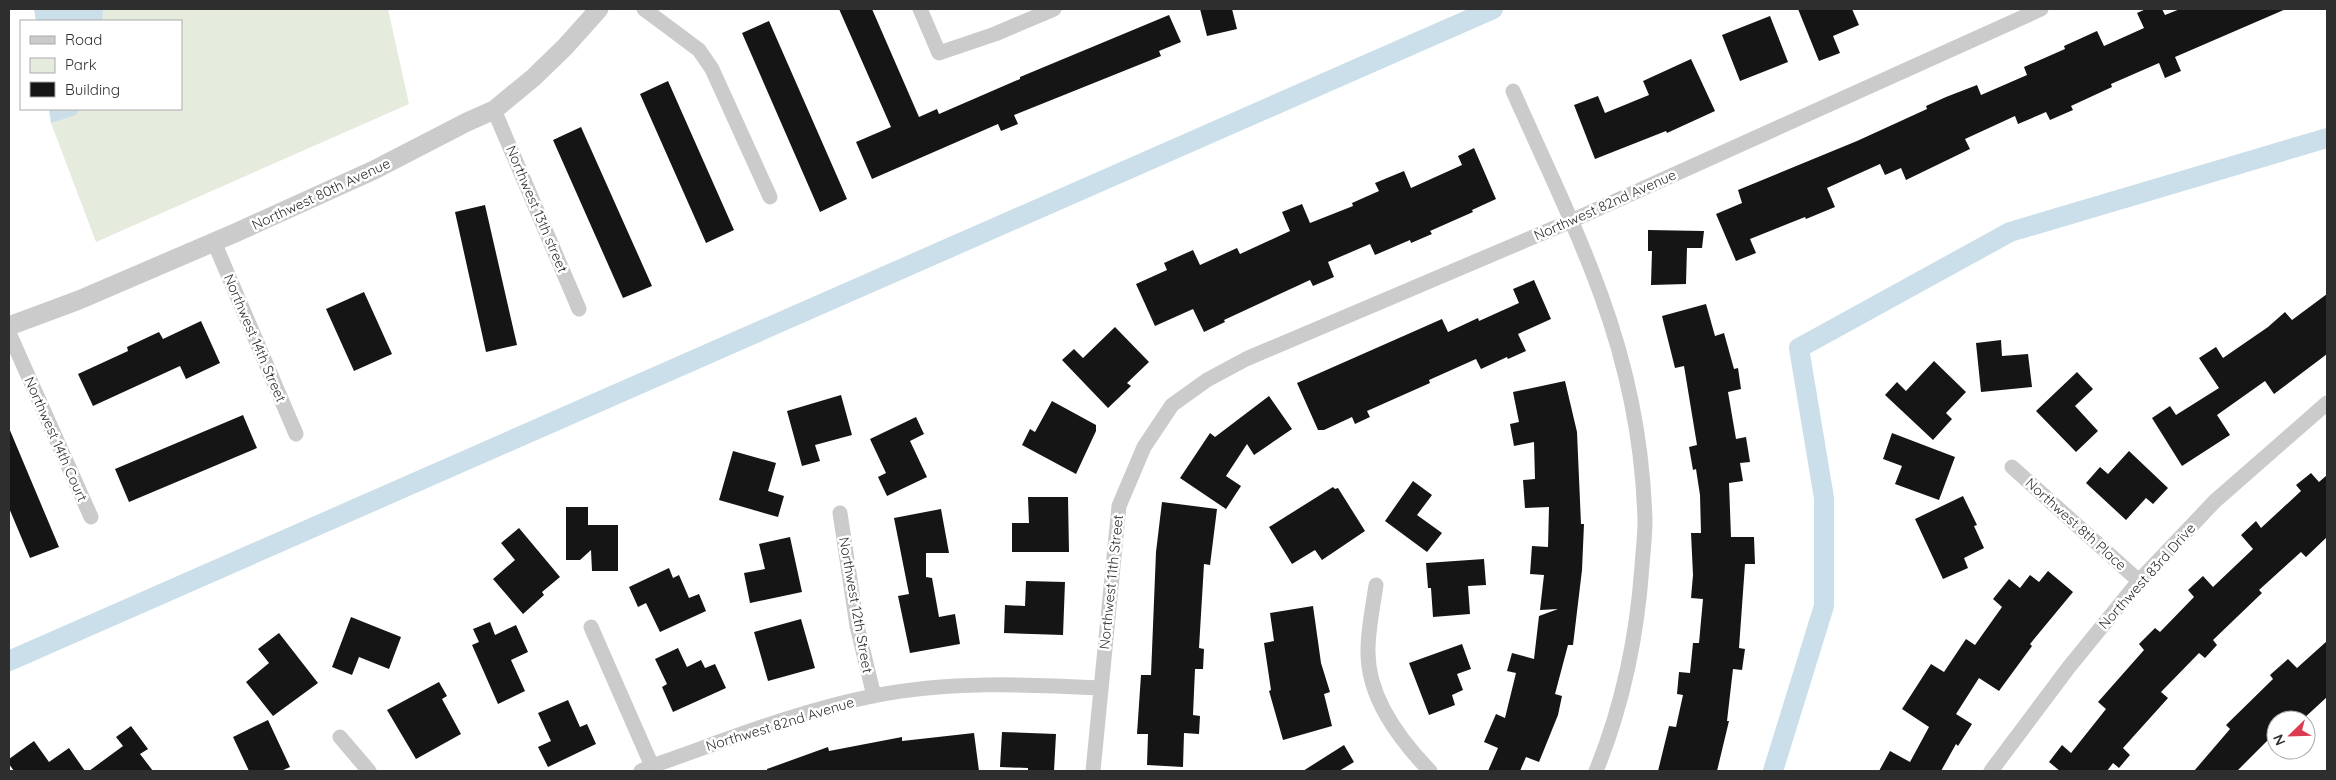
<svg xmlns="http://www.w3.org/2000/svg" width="2336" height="780" font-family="Quicksand,sans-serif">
  <rect width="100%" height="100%" fill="#fff"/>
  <path fill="#e5ebdd" d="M 34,9 L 388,9 L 409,104 L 96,242 L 51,123 L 49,109 L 181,109 L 181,21 L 36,21 Z"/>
  <path fill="#cadfe9" d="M 34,9 L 103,9 L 102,21 L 36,21 Z
    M 49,109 L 79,109 L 76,115 L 51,123 Z"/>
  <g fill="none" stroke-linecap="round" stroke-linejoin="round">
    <path stroke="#cadfe9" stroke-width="20" d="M 9,661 L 1493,9
      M 1773,771 L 1824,606 L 1824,498 L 1799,348 L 2010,232 L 2327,138"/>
  </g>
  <path fill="#151515" d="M 839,9 L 872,9 L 919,117 L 937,109 L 939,114 L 1020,79 L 1020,77 L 1169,15 L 1181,42 L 1159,51 L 1161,56 L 1014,115 L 1018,124 L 1001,131 L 998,124 L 872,179 L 856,142 L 891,127 Z
    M 1200,9 L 1232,9 L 1237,29 L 1207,36 Z
    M 1798,9 L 1852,9 L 1859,25 L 1833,36 L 1840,53 L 1819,61 Z
    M 2146,9 L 2162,9 L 2165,15 L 2180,9 L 2286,9 L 2175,57 L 2181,71 L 2165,78 L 2159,63 L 2111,84 L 2112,87 L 2071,106 L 2073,110 L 2050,120 L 2046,112 L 2018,124 L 2015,116 L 1965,139 L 1970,149 L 1906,180 L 1901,168 L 1885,175 L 1880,164 L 1849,178 L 1827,188 L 1835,207 L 1806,219 L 1805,217 L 1750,239 L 1756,253 L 1736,261 L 1716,214 L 1742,203 L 1738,190 L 1857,141 L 1927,109 L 1926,106 L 1946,97 L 1977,85 L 1981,95 L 2027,75 L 2024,67 L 2065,49 L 2064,46 L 2097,31 L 2104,46 L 2144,28 L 2137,13 Z
    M 1770,16 L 1788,62 L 1740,81 L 1722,35 Z
    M 769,21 L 847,199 L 820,212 L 742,33 Z
    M 1691,59 L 1715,111 L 1667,133 L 1666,131 L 1595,159 L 1574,105 L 1598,96 L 1605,113 L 1649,95 L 1643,81 Z
    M 668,81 L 734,230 L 706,243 L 640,94 Z
    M 581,127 L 652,286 L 623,298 L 553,140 Z
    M 1474,148 L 1496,199 L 1472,210 L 1473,212 L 1430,231 L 1432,234 L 1411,243 L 1410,240 L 1375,255 L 1370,244 L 1328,262 L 1334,277 L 1313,286 L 1310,280 L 1224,320 L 1225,322 L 1204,332 L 1193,309 L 1155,326 L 1136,284 L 1167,270 L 1164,263 L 1193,250 L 1200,265 L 1237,248 L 1240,254 L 1290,231 L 1282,212 L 1302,204 L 1310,223 L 1353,206 L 1352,203 L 1379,191 L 1375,183 L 1404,171 L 1411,188 L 1462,165 L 1458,156 Z
    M 485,205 L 517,345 L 486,352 L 455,212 Z
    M 1648,230 L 1704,231 L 1702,248 L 1687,248 L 1686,284 L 1651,285 L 1652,251 L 1648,251 Z
    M 1534,280 L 1551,319 L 1518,334 L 1526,351 L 1508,359 L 1507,357 L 1481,369 L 1476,359 L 1429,380 L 1430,383 L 1367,411 L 1370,417 L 1355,424 L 1352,417 L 1324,430 L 1318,430 L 1297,383 L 1442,319 L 1448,332 L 1478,318 L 1479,321 L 1519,303 L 1513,289 Z
    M 364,292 L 392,354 L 354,371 L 326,309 Z
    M 2327,294 L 2327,354 L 2274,394 L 2265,381 L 2217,415 L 2230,435 L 2182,466 L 2152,418 L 2170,406 L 2176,415 L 2219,388 L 2199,358 L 2216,347 L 2223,358 L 2268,327 L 2285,312 L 2292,320 Z
    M 1706,304 L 1715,336 L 1724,333 L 1734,369 L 1738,368 L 1741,389 L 1728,392 L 1736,439 L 1746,437 L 1750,462 L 1740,463 L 1743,481 L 1729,483 L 1731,537 L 1754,537 L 1755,564 L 1745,564 L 1739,648 L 1745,649 L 1742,670 L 1733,669 L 1727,721 L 1729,721 L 1717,771 L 1658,771 L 1669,726 L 1676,727 L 1683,695 L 1677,694 L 1679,672 L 1690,673 L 1693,643 L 1699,643 L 1703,599 L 1691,598 L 1693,575 L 1691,533 L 1701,533 L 1700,495 L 1696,469 L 1693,470 L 1689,447 L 1697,445 L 1684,366 L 1675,368 L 1662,316 Z
    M 201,321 L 220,363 L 186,379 L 180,366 L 93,406 L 78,374 L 128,351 L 127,347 L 159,332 L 163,339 Z
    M 1115,327 L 1149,362 L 1127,383 L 1131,386 L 1108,408 L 1062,360 L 1074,349 L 1083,358 Z
    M 2001,340 L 2002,356 L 2028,354 L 2032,387 L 1981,392 L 1976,343 Z
    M 1934,361 L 1966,392 L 1946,413 L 1952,419 L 1933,440 L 1885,395 L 1897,382 L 1906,391 Z
    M 2077,372 L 2093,389 L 2075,406 L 2098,431 L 2076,452 L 2036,411 Z
    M 1565,381 L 1577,432 L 1581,524 L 1584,524 L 1582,570 L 1573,645 L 1568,645 L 1555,694 L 1562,696 L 1558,715 L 1539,762 L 1526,757 L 1520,771 L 1488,771 L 1498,748 L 1484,742 L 1496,714 L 1505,718 L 1516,673 L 1507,671 L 1512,653 L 1534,659 L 1539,616 L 1558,609 L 1540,610 L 1544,575 L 1530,574 L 1532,546 L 1548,547 L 1549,507 L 1525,508 L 1523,480 L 1535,479 L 1534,442 L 1514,446 L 1510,424 L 1519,422 L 1513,392 Z
    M 841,395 L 852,435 L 815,445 L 820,461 L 802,466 L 787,411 Z
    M 1269,396 L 1292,429 L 1254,455 L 1247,444 L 1226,476 L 1241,486 L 1226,509 L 1180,478 L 1210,433 L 1215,437 Z
    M 1052,401 L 1096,425 L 1096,431 L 1076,474 L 1022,445 L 1030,429 L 1035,432 Z
    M 243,415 L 257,448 L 129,502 L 115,469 Z
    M 916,417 L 924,434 L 910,441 L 927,477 L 887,496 L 878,477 L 886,473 L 870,439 Z
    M 9,428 L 59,547 L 30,558 L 9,508 Z
    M 1892,433 L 1955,457 L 1939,500 L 1895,484 L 1902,466 L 1883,459 Z
    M 733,451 L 776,463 L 768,491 L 784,496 L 778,517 L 719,500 Z
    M 2129,451 L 2168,488 L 2153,504 L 2146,498 L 2126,520 L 2086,483 L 2100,467 L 2108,474 Z
    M 2311,473 L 2319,482 L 2327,475 L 2327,537 L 2306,557 L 2301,552 L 2259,590 L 2262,593 L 2213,640 L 2217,645 L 2205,658 L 2199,653 L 2161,692 L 2168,698 L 2123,748 L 2130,755 L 2119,768 L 2113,763 L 2107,771 L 2060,771 L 2049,762 L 2062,745 L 2071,753 L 2106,709 L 2098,702 L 2144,650 L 2139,644 L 2155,628 L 2160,632 L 2194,597 L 2188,590 L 2203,576 L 2213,587 L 2253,549 L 2241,535 L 2256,521 L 2261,528 L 2301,491 L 2296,485 Z
    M 1413,481 L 1432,495 L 1417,515 L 1442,533 L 1427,552 L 1385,521 Z
    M 1333,487 L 1335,489 L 1338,488 L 1365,531 L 1322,560 L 1315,550 L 1292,564 L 1269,527 Z
    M 1963,496 L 1977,525 L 1974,526 L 1984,548 L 1964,558 L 1968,568 L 1943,579 L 1915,519 Z
    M 1028,497 L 1068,497 L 1069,552 L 1012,552 L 1012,523 L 1029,523 Z
    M 1162,502 L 1217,509 L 1210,565 L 1204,564 L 1199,648 L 1204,649 L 1203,669 L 1195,669 L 1193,715 L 1200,716 L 1199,734 L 1184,733 L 1183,767 L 1147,765 L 1148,734 L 1137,734 L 1141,675 L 1151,675 L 1156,552 Z
    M 566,507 L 588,507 L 588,525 L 618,525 L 618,571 L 592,571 L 591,550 L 580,560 L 566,560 Z
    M 941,509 L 949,553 L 926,553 L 926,577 L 932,578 L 939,617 L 955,614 L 960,644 L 910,653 L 898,596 L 909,594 L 894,518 Z
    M 519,528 L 560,577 L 542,592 L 544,595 L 523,614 L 493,579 L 515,560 L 501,543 Z
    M 790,537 L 802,592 L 750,603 L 744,573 L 765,569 L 759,544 Z
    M 1484,559 L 1486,585 L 1468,586 L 1470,614 L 1433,617 L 1431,588 L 1428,588 L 1426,563 Z
    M 669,568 L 673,578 L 679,575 L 689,598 L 699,594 L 706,611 L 660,632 L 646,603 L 638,607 L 629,587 Z
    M 2048,571 L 2073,592 L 2030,644 L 2032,646 L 1999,691 L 1979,678 L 1956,714 L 1972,724 L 1958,746 L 1956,744 L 1941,771 L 1879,771 L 1890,751 L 1910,762 L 1929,727 L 1902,709 L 1931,664 L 1944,672 L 1966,639 L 1975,645 L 2002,607 L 1993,599 L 2009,579 L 2020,588 L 2030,575 L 2039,582 Z
    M 1026,581 L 1065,582 L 1063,635 L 1004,633 L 1005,605 L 1025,606 Z
    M 1313,606 L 1321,663 L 1330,692 L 1324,694 L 1332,726 L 1283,740 L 1269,691 L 1271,690 L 1264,643 L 1274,641 L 1270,613 Z
    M 351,617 L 401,637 L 389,669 L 359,657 L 352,675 L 332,667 Z
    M 801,619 L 815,668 L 768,681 L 754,632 Z
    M 490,622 L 495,635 L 516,625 L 528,652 L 511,660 L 525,691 L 498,704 L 472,645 L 479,642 L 473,629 Z
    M 279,633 L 318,683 L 273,716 L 246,682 L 269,663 L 258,649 Z
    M 2327,641 L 2327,697 L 2302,720 L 2276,720 L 2276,732 L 2237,771 L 2194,771 L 2230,729 L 2226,725 L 2273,679 L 2270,675 L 2288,659 L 2297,668 Z
    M 1462,644 L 1471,669 L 1457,674 L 1463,690 L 1452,695 L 1455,705 L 1429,715 L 1409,663 Z
    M 678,648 L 687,667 L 701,660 L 705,668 L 715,664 L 726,688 L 673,712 L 662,687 L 667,684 L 655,659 Z
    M 439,682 L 447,696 L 442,699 L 461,734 L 416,759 L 387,710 Z
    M 568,700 L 580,727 L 587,724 L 596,744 L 548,767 L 538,747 L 551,741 L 538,713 Z
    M 268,720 L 290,767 L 281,771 L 249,771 L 233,737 Z
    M 131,726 L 148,749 L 140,754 L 153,771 L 89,771 L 123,746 L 116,737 Z
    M 1002,732 L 1056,734 L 1054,771 L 1028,771 L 1028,768 L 1000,767 Z
    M 974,733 L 979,771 L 767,771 L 767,769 L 828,747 L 829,751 L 902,737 L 902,741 Z
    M 34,741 L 49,762 L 69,748 L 85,771 L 14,771 L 9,764 L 9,759 Z
    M 1344,745 L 1354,762 L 1339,771 L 1303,771 Z"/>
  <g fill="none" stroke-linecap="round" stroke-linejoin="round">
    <path stroke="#cbcbcb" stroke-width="15" d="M 644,9 L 699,50 L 712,69 L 770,197
      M 920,9 L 939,53 L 995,34 L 1054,9
      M 1513,91 C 1543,159 1576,226 1601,295 C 1627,366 1643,445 1645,521 C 1645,536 1643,551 1642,566 C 1637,637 1623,705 1596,771
      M 494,110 L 579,309
      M 214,242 L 296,434
      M 9,333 L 91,517
      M 2012,467 L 2139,581
      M 840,513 L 857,626 L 874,696
      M 1376,585 C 1373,606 1368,629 1368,650 C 1367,697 1399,739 1430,771
      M 591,627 L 652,766
      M 340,737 L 369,771
      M 641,771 L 652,766 C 724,741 797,711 873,696 C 948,681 1025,684 1101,688
      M 1093,771 L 1119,506 L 1144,447 L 1172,405 L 1207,380 L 1246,359 L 1571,221 L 2041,9
      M 1991,771 L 2069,667 L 2139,581 L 2215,501 L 2327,403"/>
    <path stroke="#cbcbcb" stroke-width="19" d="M 9,326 L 79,300 L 235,233 L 374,170 L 467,122 L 494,110 L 533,78 L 565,47 L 599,9"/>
  </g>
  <g text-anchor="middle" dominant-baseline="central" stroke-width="5" stroke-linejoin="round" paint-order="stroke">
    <g font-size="14" fill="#2e2e2e" stroke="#fff">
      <text transform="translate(321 194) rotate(-25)">Northwest 80th Avenue</text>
      <text transform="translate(1605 205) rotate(-24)">Northwest 82nd Avenue</text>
      <text transform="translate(537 209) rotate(67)">Northwest 13th street</text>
      <text transform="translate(255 338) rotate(67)">Northwest 14th Street</text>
      <text transform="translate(56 439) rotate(66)">Northwest 14th Court</text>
      <text transform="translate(2076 524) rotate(42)">Northwest 8th Place</text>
      <text transform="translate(2147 576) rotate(-48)">Northwest 83rd Drive</text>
      <text transform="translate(1111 582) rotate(-84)">Northwest 11th Street</text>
      <text transform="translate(856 605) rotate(80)">Northwest 12th Street</text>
      <text transform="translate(780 724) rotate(-17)">Northwest 82nd Avenue</text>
    </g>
  </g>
  <rect width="2336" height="780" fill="none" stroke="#2e2e2e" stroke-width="20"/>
  <rect x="20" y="20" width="162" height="90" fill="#ffffff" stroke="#ababab"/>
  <rect x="30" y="36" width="25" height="8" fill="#cbcbcb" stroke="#ababab"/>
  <text x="65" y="45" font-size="15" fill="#2e2e2e">Road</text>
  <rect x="30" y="58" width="25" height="15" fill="#e5ebdd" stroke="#ababab"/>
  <text x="65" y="70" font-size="15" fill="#2e2e2e">Park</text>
  <rect x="30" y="82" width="25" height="15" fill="#151515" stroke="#ababab"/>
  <text x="65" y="95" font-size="15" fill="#2e2e2e">Building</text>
  <g transform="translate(2291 735) rotate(247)"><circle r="24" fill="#ffffff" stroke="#ababab"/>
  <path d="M0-4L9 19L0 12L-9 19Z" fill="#da3b51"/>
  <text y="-8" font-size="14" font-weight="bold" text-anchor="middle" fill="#2e2e2e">N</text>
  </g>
</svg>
